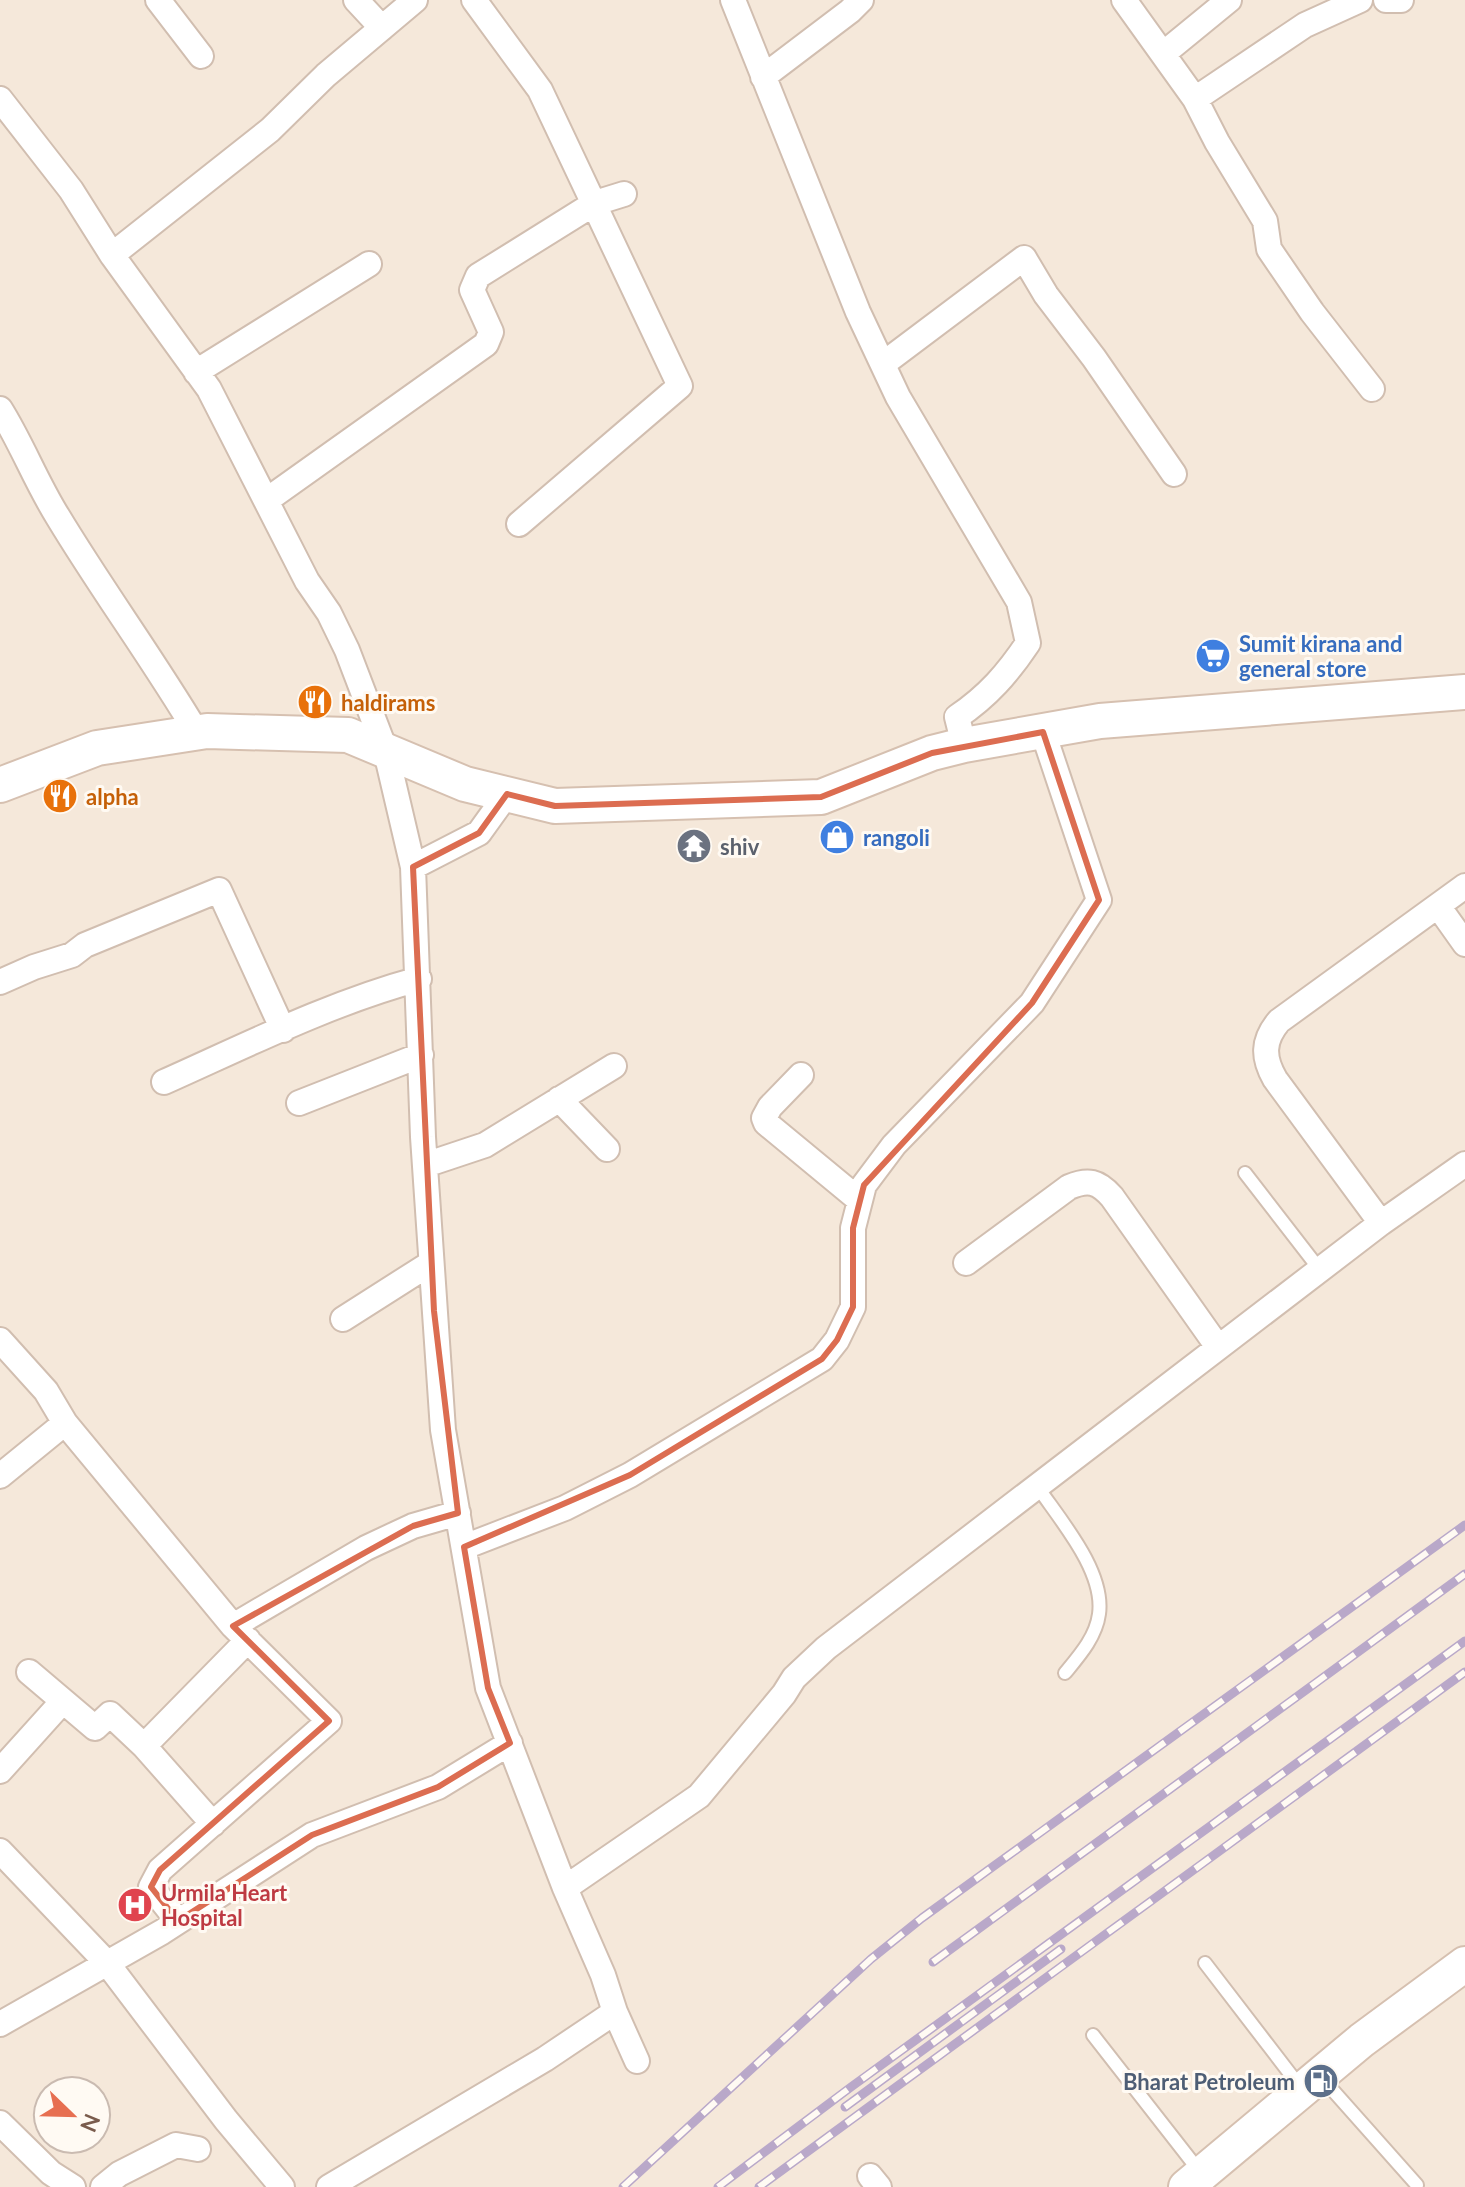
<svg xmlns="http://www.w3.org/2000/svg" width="1465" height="2187" font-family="Lato,sans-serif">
  <rect width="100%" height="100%" fill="#fdf6ec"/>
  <path fill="#f5e8da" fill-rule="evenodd" d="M 0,0 L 1465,0 L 1465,2187 L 0,2187 ZM 48,2091 L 96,2091 L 96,2139 L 48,2139 Z"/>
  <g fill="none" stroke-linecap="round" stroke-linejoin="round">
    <defs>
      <path id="service" d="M 1245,1173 L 1320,1270
        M 1037,1486 C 1060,1520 1105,1571 1099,1614 C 1096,1637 1079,1656 1065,1673
        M 1205,1963 L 1301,2088
        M 1093,2035 L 1200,2172
        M 1321,2077 L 1417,2185"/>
      <path id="minor" d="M 158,0 L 201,56
        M 356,0 L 382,28
        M 474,0 L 540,90 L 680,386 L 519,524
        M 733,0 L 858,312 L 898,397 L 1019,602 L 1028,643 C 1008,673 988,696 957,717 L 964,745
        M 1124,0 L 1195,99 L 1217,142 L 1265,221 L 1269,249 L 1312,312 L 1372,389
        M 1386,0 L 1401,0
        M 1163,54 L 1229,0
        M 763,77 L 850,11 L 861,0
        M 0,99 L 71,190 L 112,255
        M 1195,99 L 1305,25 L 1360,0
        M 883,364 L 1024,258 L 1046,295 L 1094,358 L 1174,474
        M 196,372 L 369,264
        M 0,409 C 22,444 36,482 58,517 C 102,590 153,659 197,733
        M 267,500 L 486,344 L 491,332 L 472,290 L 478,276 L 595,203 L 624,194
        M 413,867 L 479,833 L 507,794
        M 1438,906 L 1465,944
        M 0,982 L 34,967 L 72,955 L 85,945 L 219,890 L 283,1030
        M 801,1075 L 770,1107 L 764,1118 L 766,1123 L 858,1199
        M 164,1082 C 247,1045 330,1003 419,979
        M 559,1099 L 607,1149
        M 299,1103 L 421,1055
        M 425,1165 L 485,1145 L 614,1066
        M 1381,1223 L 1275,1079 C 1263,1058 1262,1041 1279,1021 L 1465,886
        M 966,1263 L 1069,1187 C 1088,1179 1098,1181 1112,1197 L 1218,1347
        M 343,1319 L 431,1263
        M 0,1340 L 46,1391 L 65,1423 L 233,1626 L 329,1721 L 160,1870 L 151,1887 L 178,1921
        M 0,1476 L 65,1423
        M 464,1547 L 565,1508 L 630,1475 L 822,1359 L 837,1340 L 853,1307 L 853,1228 L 864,1185 L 894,1145 L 1032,1003 L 1099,900 L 1043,732
        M 233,1626 L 366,1548 L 413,1526 L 458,1513
        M 29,1672 L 95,1728 L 110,1714 L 144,1746 L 213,1824
        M 144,1746 L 248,1640
        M 0,1771 L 63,1701
        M 0,1851 L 107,1963 L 226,2120 L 282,2187
        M 565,1888 L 699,1796 L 784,1694 L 794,1678 L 826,1648 L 1381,1223 L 1465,1164
        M 615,2012 L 637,2061
        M 0,2024 L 162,1932 L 312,1835 L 438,1787 L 510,1743
        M 0,2123 L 51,2173 L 73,2187
        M 870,2176 L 879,2187
        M 103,2187 L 119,2174 L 176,2145 L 198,2149
        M 329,2187 L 545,2059 L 615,2012 L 603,1975 L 565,1888 L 488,1688 L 443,1430 L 423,1137 L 413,867 L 386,752 L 347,650 L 329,613 L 307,581 L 209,389 L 112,255 L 270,130 L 326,75 L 415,0"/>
      <path id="secondary" d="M 0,785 L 97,748 L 207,731 L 348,735 L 465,784 L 555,806 L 821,797 L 932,753 L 964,745 L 1100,721 L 1465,692
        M 1186,2187 L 1362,2040 L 1465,1964"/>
    </defs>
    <use href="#service" stroke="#d1beb0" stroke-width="16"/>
    <use href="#minor" stroke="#d1beb0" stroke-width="28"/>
    <use href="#secondary" stroke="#d6c0b0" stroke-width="38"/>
    <use href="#service" stroke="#fff" stroke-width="12"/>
    <use href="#minor" stroke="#fff" stroke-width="24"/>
    <use href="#secondary" stroke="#fff" stroke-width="34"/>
    <defs>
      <path id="rail" d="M 933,1962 L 1465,1574
        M 845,2107 L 1061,1949
        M 623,2187 L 871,1959 L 922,1918 L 1465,1525
        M 718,2187 L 851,2087 L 1465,1641
        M 759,2187 L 1465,1672"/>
    </defs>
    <use href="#rail" stroke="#b9a8c9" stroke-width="9"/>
    <use href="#rail" stroke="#fffaf3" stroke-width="6" stroke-dasharray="18" stroke-linecap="butt"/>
  </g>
  <path fill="none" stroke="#dc6d51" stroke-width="6" stroke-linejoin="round" d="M 1043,732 L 1099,900 L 1032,1003 L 864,1185 L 853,1228 L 853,1307 L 837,1340 L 822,1359 L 630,1475 L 464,1547 L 488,1688 L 510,1743 L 438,1787 L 312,1835 L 178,1921 L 151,1887 L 160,1870 L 329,1721 L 233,1626 L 413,1526 L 458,1513 L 434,1311 L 413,867 L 479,833 L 507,794 L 555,806 L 821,797 L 932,753 Z"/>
  <defs>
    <symbol id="supermarket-disc" viewBox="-11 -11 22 22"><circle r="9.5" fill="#3f7fe0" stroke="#fffaf3"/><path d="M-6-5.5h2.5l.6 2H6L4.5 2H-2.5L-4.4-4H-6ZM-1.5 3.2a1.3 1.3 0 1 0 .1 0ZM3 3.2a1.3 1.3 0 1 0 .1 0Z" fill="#fff"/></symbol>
    <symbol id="restaurant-disc" viewBox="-11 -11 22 22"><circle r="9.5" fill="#e8710a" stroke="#fffaf3"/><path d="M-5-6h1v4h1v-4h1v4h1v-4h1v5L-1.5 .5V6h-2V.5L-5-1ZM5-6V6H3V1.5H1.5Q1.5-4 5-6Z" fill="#fff"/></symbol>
    <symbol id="shop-disc" viewBox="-11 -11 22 22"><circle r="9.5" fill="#3f7fe0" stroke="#fffaf3"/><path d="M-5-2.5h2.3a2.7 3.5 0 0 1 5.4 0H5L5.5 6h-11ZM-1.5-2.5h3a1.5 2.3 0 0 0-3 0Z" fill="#fff"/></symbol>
    <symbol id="temple-disc" viewBox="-11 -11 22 22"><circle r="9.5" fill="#6b7280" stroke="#fffaf3"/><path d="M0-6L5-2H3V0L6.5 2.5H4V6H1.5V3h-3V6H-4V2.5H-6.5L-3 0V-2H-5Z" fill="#fff"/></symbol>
    <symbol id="hospital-disc" viewBox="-11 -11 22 22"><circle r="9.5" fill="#e0444e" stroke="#fffaf3"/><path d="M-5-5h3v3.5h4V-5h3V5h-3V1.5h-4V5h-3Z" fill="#fff"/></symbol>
    <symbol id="fuel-disc" viewBox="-11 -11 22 22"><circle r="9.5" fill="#5c6f8a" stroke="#fffaf3"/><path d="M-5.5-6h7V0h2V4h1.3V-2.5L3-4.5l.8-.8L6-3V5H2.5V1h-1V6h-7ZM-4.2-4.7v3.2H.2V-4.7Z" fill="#fff"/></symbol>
  </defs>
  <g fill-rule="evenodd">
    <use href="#supermarket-disc" x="1193" y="636" width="40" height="40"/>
    <use href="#restaurant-disc" x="295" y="682" width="40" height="40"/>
    <use href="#restaurant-disc" x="40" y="776" width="40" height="40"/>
    <use href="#shop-disc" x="817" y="817" width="40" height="40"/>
    <use href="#temple-disc" x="674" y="826" width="40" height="40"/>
    <use href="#hospital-disc" x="115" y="1885" width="40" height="40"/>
    <use href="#fuel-disc" x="1301" y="2061" width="40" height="40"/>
  </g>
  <g text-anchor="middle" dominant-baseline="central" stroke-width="6" stroke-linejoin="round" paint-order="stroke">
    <g font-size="22" font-weight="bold" fill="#366cbe" stroke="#fffaf3" text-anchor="start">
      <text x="1239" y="643">Sumit kirana and<tspan x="1239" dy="25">general store</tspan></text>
      <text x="863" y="837">rangoli</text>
    </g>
    <g font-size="22" font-weight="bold" fill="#c56008" stroke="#fffaf3" text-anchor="start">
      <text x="341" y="702">haldirams</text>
      <text x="86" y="796">alpha</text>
    </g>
    <g font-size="22" font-weight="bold" fill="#5b616d" stroke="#fffaf3" text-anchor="start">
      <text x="720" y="846">shiv</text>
    </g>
    <g font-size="22" font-weight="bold" fill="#be3a42" stroke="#fffaf3" text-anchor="start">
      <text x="161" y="1892">Urmila Heart<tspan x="161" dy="25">Hospital</tspan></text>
    </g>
    <g font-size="22" font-weight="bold" fill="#4e5e75" stroke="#fffaf3" text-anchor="end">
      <text x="1295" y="2081">Bharat Petroleum</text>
    </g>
  </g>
  <g transform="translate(72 2115) rotate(113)"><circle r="38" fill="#fffaf3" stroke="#cabbb1" stroke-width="2"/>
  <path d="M0-6L14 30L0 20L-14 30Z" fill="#e76f51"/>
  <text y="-12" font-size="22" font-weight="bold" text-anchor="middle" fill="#7a5c4d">N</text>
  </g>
</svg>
